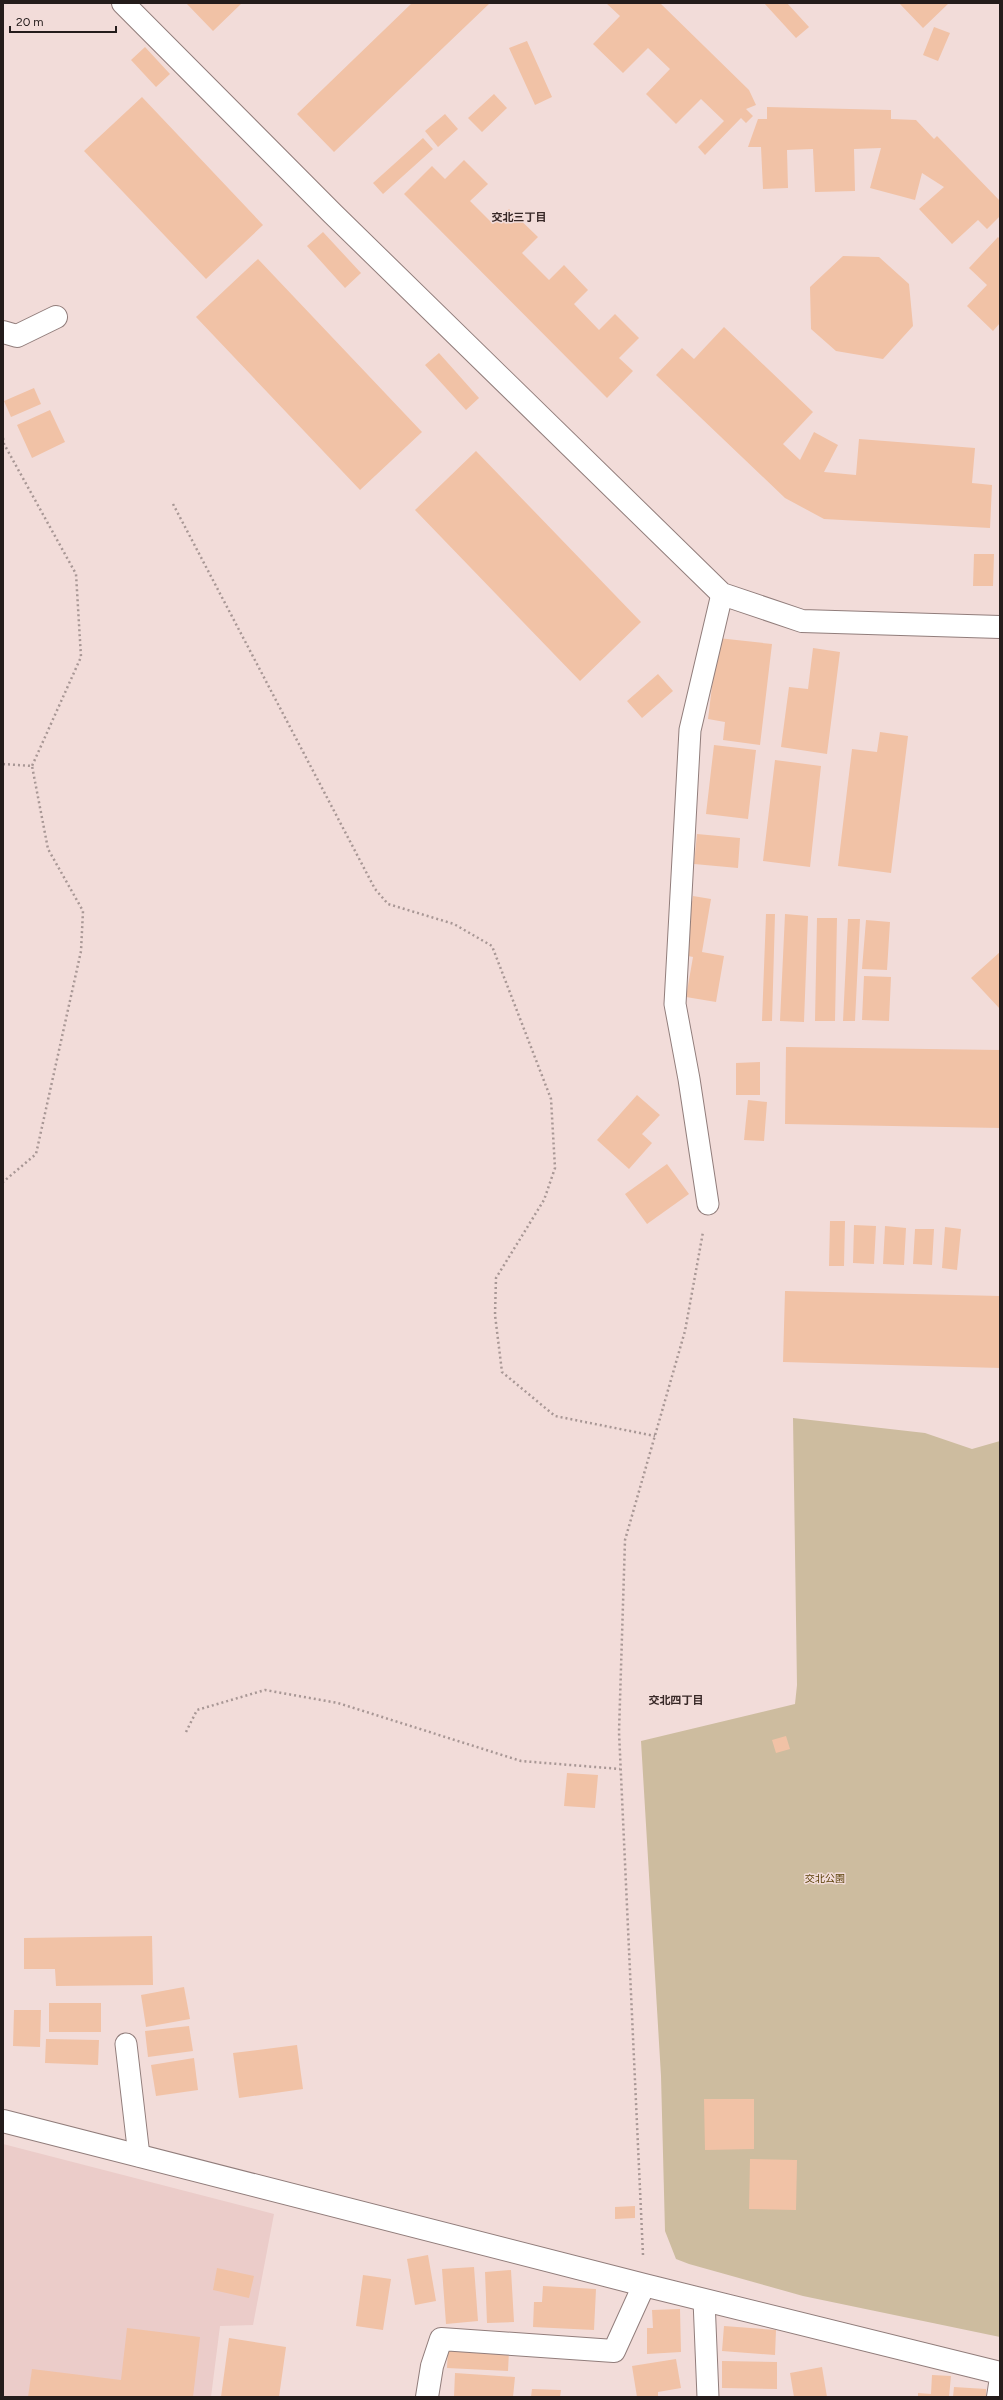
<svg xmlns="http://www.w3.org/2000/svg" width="1003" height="2400" font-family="Figtree,'Noto Sans JP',sans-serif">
  <rect width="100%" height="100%" fill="#f2dcd9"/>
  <path fill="#ebccc9" d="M 3,2144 L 274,2214 L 253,2325 L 220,2326 L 211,2397 L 3,2397 Z"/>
  <path fill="#cdbc9f" d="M 793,1418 L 925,1433 L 972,1449 L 1000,1441 L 1000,2337 L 803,2296 L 689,2264 L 676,2259 L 665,2231 L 661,2076 L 641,1741 L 795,1704 L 797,1685 Z"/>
  <path fill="#f1c2a6" d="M 186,3 L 242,3 L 213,31 Z
    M 412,3 L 490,3 L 334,152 L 297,114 Z
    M 606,3 L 660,3 L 749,90 L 756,105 L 746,109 L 753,116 L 746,123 L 741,118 L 705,155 L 698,147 L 724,121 L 701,99 L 676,124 L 646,94 L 670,69 L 648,48 L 623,73 L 593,44 L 620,16 Z
    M 764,3 L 787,3 L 809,27 L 796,38 Z
    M 899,3 L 949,3 L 923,28 Z
    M 934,27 L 950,33 L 938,61 L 923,55 Z
    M 527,41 L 552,97 L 535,105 L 509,48 Z
    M 145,47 L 170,74 L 156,87 L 131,60 Z
    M 494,94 L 507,108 L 482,132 L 468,118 Z
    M 142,97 L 263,225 L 206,279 L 84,151 Z
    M 767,107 L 891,110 L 891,119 L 916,120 L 934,139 L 937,136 L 1000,201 L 1000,216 L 987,229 L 978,220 L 952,244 L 919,209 L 944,187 L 922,173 L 915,200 L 870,188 L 881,148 L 854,149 L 855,191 L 815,192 L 813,149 L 787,150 L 788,188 L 763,189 L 761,147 L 748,147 L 758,119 L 767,119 Z
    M 445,114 L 458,129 L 438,147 L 425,131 Z
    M 423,138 L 433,149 L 383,194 L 373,183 Z
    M 464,160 L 488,184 L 470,201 L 493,224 L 509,209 L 538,237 L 522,253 L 549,280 L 564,265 L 588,290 L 574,304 L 599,330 L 615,314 L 639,338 L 619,358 L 633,371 L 607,398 L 404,194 L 432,166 L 445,179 Z
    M 323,232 L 361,273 L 345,288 L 307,246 Z
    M 998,237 L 1000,239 L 1000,323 L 993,331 L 967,306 L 987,285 L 969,268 Z
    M 843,256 L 879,257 L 909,284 L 913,326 L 883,359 L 836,351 L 811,329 L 810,287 Z
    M 258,259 L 422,432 L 360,490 L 196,317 Z
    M 724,327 L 813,412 L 783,444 L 800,460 L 814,432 L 838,445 L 824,472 L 856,475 L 859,439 L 975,448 L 972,483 L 992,485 L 990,528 L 824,519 L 785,498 L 656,375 L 682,348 L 694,359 Z
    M 439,353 L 479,398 L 466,410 L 425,365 Z
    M 34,388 L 41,404 L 11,417 L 4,401 Z
    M 50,410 L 65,442 L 32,458 L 17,425 Z
    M 476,451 L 641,622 L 580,681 L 415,510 Z
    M 974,554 L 994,554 L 993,586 L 973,586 Z
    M 718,638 L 772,644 L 760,745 L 723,740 L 725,722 L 708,719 Z
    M 813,648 L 840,652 L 827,754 L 781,747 L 789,687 L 808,689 Z
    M 658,674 L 673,691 L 642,718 L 627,701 Z
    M 880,732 L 908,736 L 891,873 L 838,866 L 852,749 L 877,752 Z
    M 714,745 L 756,750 L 748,819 L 706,814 Z
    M 775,760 L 821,766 L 810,867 L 763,861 Z
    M 697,834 L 740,838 L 738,868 L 694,864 Z
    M 693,896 L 711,899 L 702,952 L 724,956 L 716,1002 L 686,997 L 693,957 L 683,955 Z
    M 766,914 L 775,914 L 772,1021 L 762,1021 Z
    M 785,914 L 808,916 L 804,1022 L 780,1021 Z
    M 817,918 L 837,918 L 835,1021 L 815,1021 Z
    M 848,919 L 860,919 L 855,1021 L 843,1021 Z
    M 866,920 L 890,922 L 887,970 L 862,969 Z
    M 1000,952 L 1000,1009 L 971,978 Z
    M 864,976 L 891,977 L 889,1021 L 862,1020 Z
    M 786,1047 L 1000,1050 L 1000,1128 L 785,1124 Z
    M 760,1062 L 760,1095 L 736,1095 L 736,1063 Z
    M 637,1095 L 660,1115 L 642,1134 L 652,1143 L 629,1169 L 597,1140 Z
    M 748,1100 L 767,1102 L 764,1141 L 744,1140 Z
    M 667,1164 L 689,1194 L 647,1224 L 625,1194 Z
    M 830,1221 L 845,1221 L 844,1266 L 829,1266 Z
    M 854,1225 L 876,1226 L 874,1264 L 853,1263 Z
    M 885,1226 L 906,1228 L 904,1265 L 883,1264 Z
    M 945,1227 L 961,1229 L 957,1270 L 942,1268 Z
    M 915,1229 L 934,1229 L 932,1265 L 913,1264 Z
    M 785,1291 L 1000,1296 L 1000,1368 L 783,1362 Z
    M 786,1736 L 790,1749 L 776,1753 L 772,1740 Z
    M 567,1773 L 598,1775 L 595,1808 L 564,1806 Z
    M 152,1936 L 153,1985 L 56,1986 L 55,1969 L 24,1969 L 24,1938 Z
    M 184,1987 L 190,2019 L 146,2027 L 141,1995 Z
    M 49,2003 L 101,2003 L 101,2032 L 49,2032 Z
    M 14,2010 L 41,2010 L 40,2047 L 13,2046 Z
    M 189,2026 L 193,2051 L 148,2057 L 145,2031 Z
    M 46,2039 L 99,2040 L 98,2065 L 45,2063 Z
    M 297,2045 L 303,2089 L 239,2098 L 233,2053 Z
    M 194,2058 L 198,2090 L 156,2096 L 151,2065 Z
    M 704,2099 L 754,2099 L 754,2149 L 705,2150 Z
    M 750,2159 L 797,2160 L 796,2210 L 749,2209 Z
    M 635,2206 L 635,2218 L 615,2219 L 615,2207 Z
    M 428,2255 L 436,2301 L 415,2305 L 407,2259 Z
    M 474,2267 L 478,2321 L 446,2324 L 442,2269 Z
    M 217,2268 L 254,2276 L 249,2298 L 213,2290 Z
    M 511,2270 L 514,2322 L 487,2323 L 485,2272 Z
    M 363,2275 L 391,2279 L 383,2330 L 356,2326 Z
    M 543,2286 L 596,2289 L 594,2330 L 533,2327 L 534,2302 L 542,2302 Z
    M 680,2309 L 681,2352 L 647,2354 L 647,2328 L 653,2328 L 652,2310 Z
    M 724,2326 L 776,2330 L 775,2355 L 722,2351 Z
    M 127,2328 L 200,2337 L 193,2397 L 28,2397 L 32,2369 L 121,2380 Z
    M 229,2338 L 286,2347 L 279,2397 L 221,2397 Z
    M 448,2348 L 509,2351 L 508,2371 L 447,2368 Z
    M 676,2359 L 681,2388 L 658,2392 L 658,2397 L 637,2397 L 632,2366 Z
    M 722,2361 L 777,2362 L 777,2389 L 722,2388 Z
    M 822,2367 L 827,2397 L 794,2397 L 790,2373 Z
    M 455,2373 L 515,2377 L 513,2397 L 454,2397 Z
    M 932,2375 L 951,2376 L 949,2397 L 918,2397 L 918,2393 L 931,2394 Z
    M 954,2387 L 986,2389 L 986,2397 L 953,2397 Z
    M 532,2389 L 561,2390 L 560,2397 L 531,2397 Z"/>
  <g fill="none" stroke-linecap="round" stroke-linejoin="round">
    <defs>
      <path id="service" d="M 708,1204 L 689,1079 L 675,1004 L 690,730 L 722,594
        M 126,2044 L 139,2156
        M 704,2300 L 708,2397"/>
      <path id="minor" d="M 3,332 L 17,336 L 56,317
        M 3,2121 L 644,2285 L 1000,2373
        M 427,2397 L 432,2366 L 441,2339 L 614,2351 L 644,2285
        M 998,2397 L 1000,2384"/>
      <path id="tertiary" d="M 123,3 L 333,214 L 722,594 L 802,621 L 1000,627"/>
    </defs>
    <use href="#service" stroke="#917d7b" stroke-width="23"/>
    <use href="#minor" stroke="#917d7b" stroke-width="24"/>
    <use href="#tertiary" stroke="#917d7b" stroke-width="24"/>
    <path stroke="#a89795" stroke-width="2.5" stroke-dasharray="2 3" stroke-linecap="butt" d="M 3,438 L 4,444 L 76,574 L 81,657 L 32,766
      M 173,504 L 375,889 L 388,904 L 454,924 L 492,946 L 551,1099 L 555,1168 L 544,1200 L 496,1278 L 495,1315 L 502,1372 L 555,1416 L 655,1436
      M 3,764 L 32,766 L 48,849 L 83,911 L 81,951 L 36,1154 L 3,1182
      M 186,1732 L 197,1710 L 265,1690 L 338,1703 L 521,1761 L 620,1769
      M 643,2255 L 619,1732 L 625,1540 L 685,1331 L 703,1232"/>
    <use href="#service" stroke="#fff" stroke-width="21"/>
    <use href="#minor" stroke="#fff" stroke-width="22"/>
    <use href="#tertiary" stroke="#fff" stroke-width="22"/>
  </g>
  <g text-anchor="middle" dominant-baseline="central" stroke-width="3" stroke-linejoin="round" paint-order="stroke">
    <g font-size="10" fill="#583e04" stroke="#f2dcd9">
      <text x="825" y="1878">交北公園</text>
    </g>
    <g font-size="11" font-weight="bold" fill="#372726" stroke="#f2dcd9">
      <text x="519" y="217">交北三丁目</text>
      <text x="676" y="1700">交北四丁目</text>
    </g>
  </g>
  <rect width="1003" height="2400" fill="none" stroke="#241c1b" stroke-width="8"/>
  <path d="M10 26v6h106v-6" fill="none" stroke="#241c1b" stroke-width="2"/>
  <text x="16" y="26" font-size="12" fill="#241c1b" stroke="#f2dcd9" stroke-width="3" paint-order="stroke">20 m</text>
</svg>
